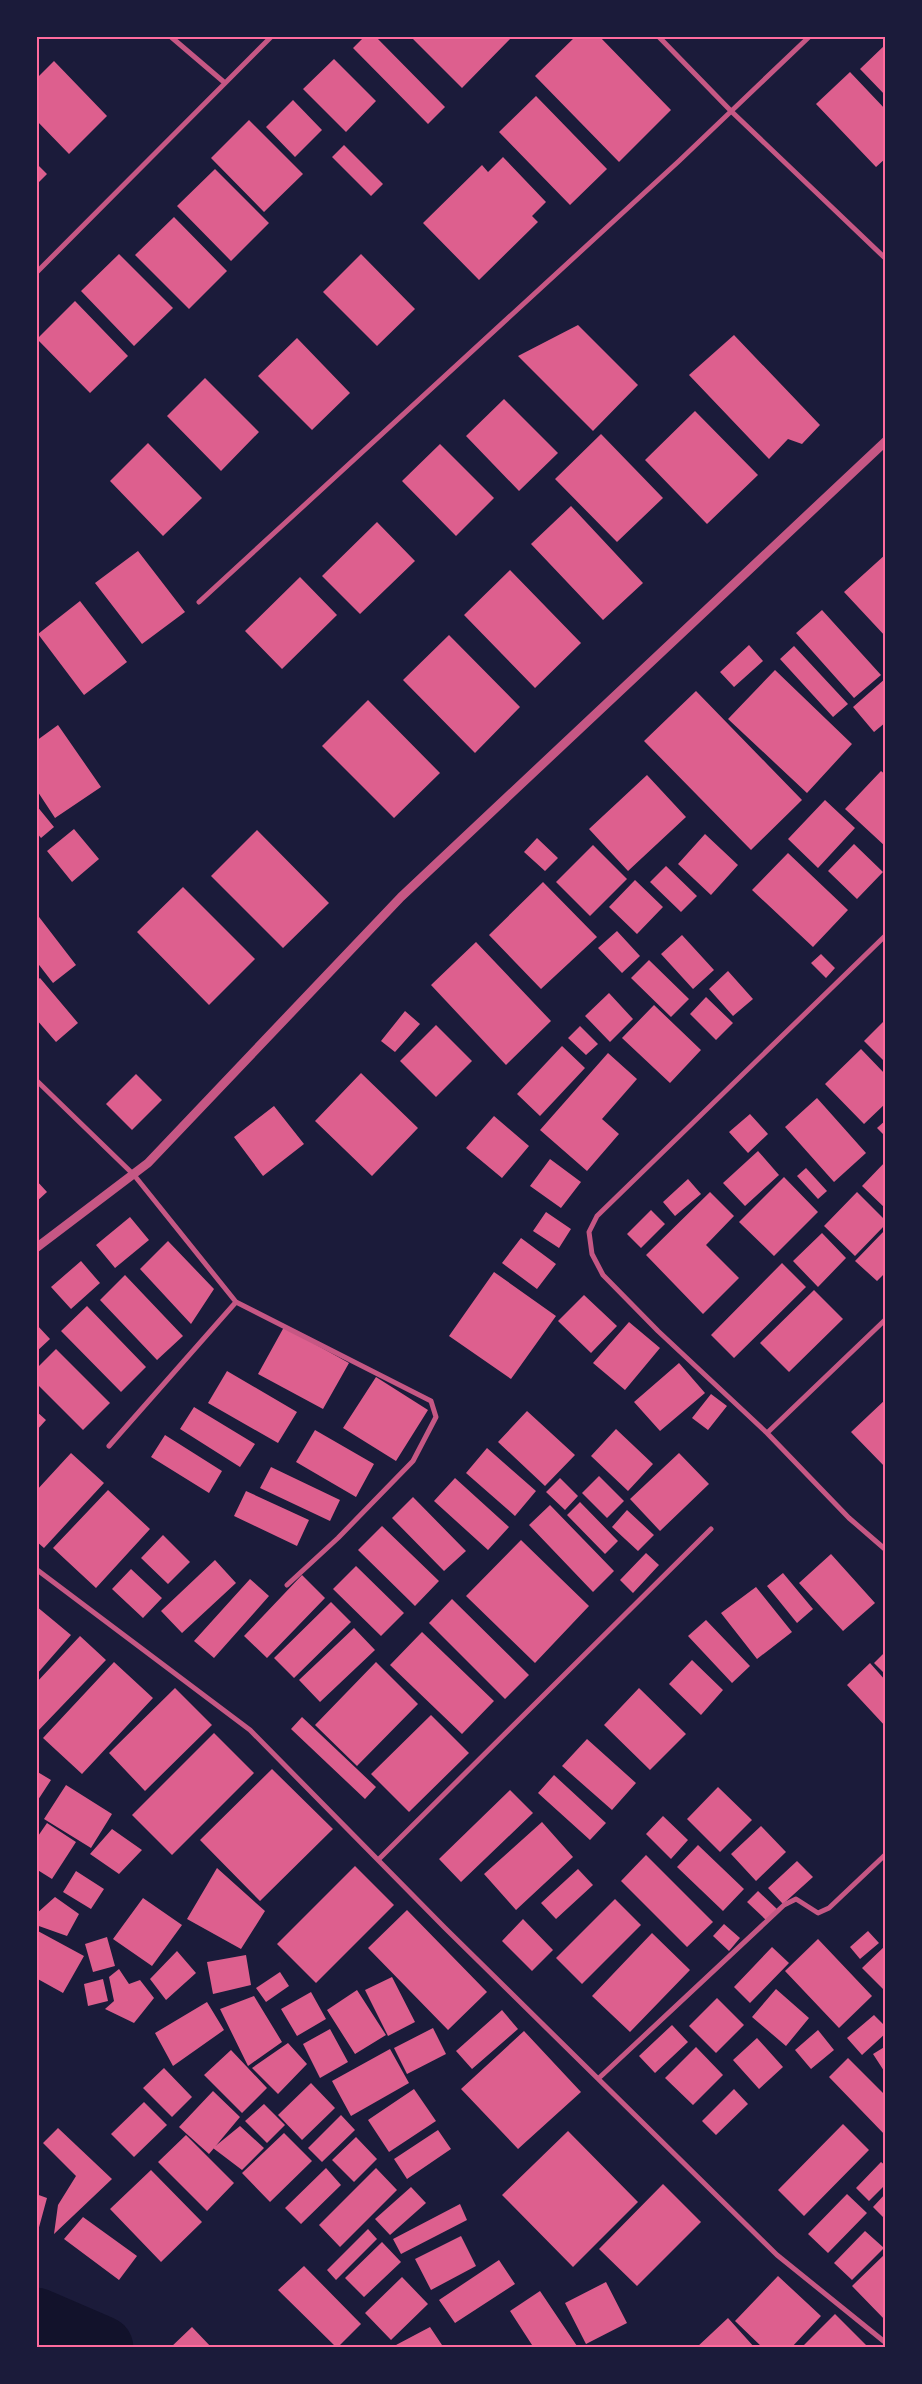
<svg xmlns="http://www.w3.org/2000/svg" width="922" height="2384" font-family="Montserrat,sans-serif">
  <rect width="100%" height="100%" fill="#1b1b3a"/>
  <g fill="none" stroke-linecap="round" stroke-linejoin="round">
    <path stroke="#12122b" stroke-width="65" d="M 36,2320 L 101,2348"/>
  </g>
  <path fill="#dd5f8e" d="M 365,36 L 375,36 L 445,107 L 428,124 L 353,48 Z
    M 410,36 L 513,36 L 462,88 Z
    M 576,36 L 599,36 L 671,110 L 619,162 L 535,76 Z
    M 886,44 L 886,96 L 860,69 Z
    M 334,59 L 376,101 L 346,132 L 303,89 Z
    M 54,61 L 107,116 L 69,154 L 36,120 L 36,79 Z
    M 850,72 L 886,110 L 886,158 L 876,167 L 816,104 Z
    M 536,96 L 607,169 L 570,205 L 499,132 Z
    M 293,100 L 322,130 L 295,157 L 266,127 Z
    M 249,120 L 303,174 L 264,212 L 211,158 Z
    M 344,145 L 383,184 L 371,196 L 332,157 Z
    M 503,157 L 546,202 L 532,216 L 538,222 L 479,280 L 423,223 L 482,165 L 488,172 Z
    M 36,163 L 47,174 L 36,185 Z
    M 215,169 L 269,223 L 231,261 L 177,206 Z
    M 174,217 L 227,271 L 189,309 L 135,255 Z
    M 119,254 L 173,308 L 134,346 L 81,291 Z
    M 361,254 L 415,309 L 377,346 L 323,292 Z
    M 75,301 L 128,356 L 90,393 L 37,339 Z
    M 578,325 L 638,385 L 593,431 L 518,356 Z
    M 734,335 L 820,425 L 802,444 L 788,439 L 769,459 L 689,375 Z
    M 297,338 L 350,393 L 312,430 L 258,376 Z
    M 205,378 L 259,432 L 221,471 L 167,416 Z
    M 504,399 L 558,453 L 519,491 L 466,436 Z
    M 695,411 L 758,475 L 707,524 L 645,460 Z
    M 601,434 L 663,498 L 617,542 L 555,479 Z
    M 148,443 L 202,498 L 163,536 L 110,481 Z
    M 440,444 L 494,498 L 456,536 L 402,481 Z
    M 571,506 L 643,583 L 603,620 L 531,544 Z
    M 377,522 L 415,561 L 360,614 L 322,576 Z
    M 138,551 L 185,612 L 142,644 L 95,583 Z
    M 886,554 L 886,637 L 844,592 Z
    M 510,570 L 581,643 L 535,688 L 464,615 Z
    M 300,577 L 337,615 L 282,669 L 245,631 Z
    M 80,601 L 127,662 L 84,695 L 38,634 Z
    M 822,610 L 881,675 L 854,698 L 796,633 Z
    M 449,635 L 520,707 L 475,753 L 403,680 Z
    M 749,645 L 763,661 L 734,687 L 720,672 Z
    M 794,646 L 848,704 L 833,717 L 780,659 Z
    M 775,670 L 852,744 L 807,793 L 728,719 Z
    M 886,678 L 886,722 L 874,732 L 853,707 Z
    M 696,691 L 802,800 L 751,850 L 644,741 Z
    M 368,700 L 440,773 L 394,818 L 322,746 Z
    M 58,725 L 101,787 L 55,818 L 36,789 L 36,741 Z
    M 881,771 L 886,775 L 886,847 L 845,809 Z
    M 647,775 L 686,817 L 628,871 L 589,829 Z
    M 825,800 L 855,828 L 818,868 L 788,839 Z
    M 36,805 L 54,827 L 41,838 L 36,832 Z
    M 74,829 L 99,859 L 72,882 L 47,851 Z
    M 257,830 L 329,903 L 283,948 L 211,876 Z
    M 705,834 L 738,865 L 711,895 L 678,864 Z
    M 537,838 L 558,858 L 545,871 L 524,852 Z
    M 854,844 L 883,872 L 857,899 L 828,871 Z
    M 593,845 L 627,879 L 590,916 L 556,882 Z
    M 788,853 L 848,910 L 813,947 L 752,890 Z
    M 666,866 L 697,896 L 681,912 L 650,882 Z
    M 635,880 L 663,907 L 637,934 L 609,907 Z
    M 543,882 L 597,937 L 541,989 L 489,935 Z
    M 183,887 L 255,959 L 209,1005 L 137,932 Z
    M 36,913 L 76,965 L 53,983 L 36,961 Z
    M 617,931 L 640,956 L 622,973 L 598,948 Z
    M 682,935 L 714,970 L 693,989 L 661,954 Z
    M 476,942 L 551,1021 L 506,1065 L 431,985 Z
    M 821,954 L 835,968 L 826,978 L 811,963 Z
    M 649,960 L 689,999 L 671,1017 L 631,978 Z
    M 728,971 L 753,999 L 733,1016 L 709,989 Z
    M 40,978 L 78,1023 L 56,1042 L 36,1019 L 36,981 Z
    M 609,993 L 633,1019 L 610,1042 L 585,1016 Z
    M 706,997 L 733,1023 L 716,1040 L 690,1014 Z
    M 654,1005 L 701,1050 L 670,1083 L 622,1038 Z
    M 405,1011 L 420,1024 L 395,1052 L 381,1041 Z
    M 886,1019 L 886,1063 L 864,1041 Z
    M 436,1025 L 472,1061 L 436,1097 L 400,1061 Z
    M 580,1026 L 598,1044 L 586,1055 L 568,1038 Z
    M 562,1046 L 585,1068 L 540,1116 L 517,1094 Z
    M 861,1049 L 886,1075 L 886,1103 L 864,1124 L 825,1084 Z
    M 608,1053 L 637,1079 L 602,1119 L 619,1134 L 587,1171 L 540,1130 Z
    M 361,1073 L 418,1128 L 372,1176 L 315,1121 Z
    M 136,1074 L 162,1100 L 132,1130 L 106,1104 Z
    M 817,1098 L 866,1153 L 834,1182 L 785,1127 Z
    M 274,1106 L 304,1144 L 263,1176 L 234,1137 Z
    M 750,1114 L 768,1134 L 748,1153 L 729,1132 Z
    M 494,1116 L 529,1146 L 502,1178 L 466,1148 Z
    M 886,1120 L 886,1137 L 877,1128 Z
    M 758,1151 L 779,1175 L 745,1206 L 723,1183 Z
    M 550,1159 L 581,1182 L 561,1208 L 530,1186 Z
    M 886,1161 L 886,1209 L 862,1186 Z
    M 806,1168 L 827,1191 L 818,1199 L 797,1176 Z
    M 784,1177 L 818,1212 L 774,1256 L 739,1222 Z
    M 688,1179 L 701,1194 L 675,1216 L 663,1202 Z
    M 36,1180 L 47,1192 L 36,1202 Z
    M 710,1192 L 734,1216 L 706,1245 L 739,1278 L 703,1314 L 646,1255 Z
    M 857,1192 L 886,1221 L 886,1224 L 855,1256 L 824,1226 Z
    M 651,1210 L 665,1224 L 641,1248 L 627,1234 Z
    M 546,1212 L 571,1229 L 559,1248 L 533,1231 Z
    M 130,1217 L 149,1240 L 115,1268 L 96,1245 Z
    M 884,1231 L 886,1232 L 886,1272 L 877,1281 L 855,1261 Z
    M 822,1233 L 846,1258 L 818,1287 L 793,1261 Z
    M 521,1238 L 556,1264 L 537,1289 L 502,1263 Z
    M 168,1241 L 214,1289 L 191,1324 L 140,1269 Z
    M 81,1261 L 100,1283 L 71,1309 L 51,1287 Z
    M 782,1263 L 806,1287 L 734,1358 L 711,1335 Z
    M 494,1272 L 556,1316 L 511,1379 L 449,1336 Z
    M 125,1275 L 183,1336 L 157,1360 L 100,1300 Z
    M 814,1290 L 843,1319 L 789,1372 L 760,1343 Z
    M 584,1295 L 617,1326 L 591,1353 L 558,1321 Z
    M 87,1306 L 146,1367 L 121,1392 L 61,1331 Z
    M 629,1322 L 660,1348 L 625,1390 L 593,1363 Z
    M 36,1324 L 50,1339 L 36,1352 Z
    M 284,1327 L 349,1363 L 323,1409 L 258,1374 Z
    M 56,1349 L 110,1403 L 83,1430 L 36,1383 L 36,1369 Z
    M 679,1363 L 705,1393 L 660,1431 L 634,1402 Z
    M 227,1371 L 297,1412 L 278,1443 L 208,1403 Z
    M 376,1377 L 428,1410 L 396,1461 L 343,1428 Z
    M 711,1394 L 727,1406 L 708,1430 L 692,1418 Z
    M 886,1399 L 886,1468 L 851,1432 Z
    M 194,1407 L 255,1444 L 240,1467 L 180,1429 Z
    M 36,1411 L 46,1420 L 36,1431 Z
    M 527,1411 L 575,1455 L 545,1486 L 498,1442 Z
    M 616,1429 L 653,1464 L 628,1491 L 591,1456 Z
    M 315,1430 L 374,1464 L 356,1497 L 296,1462 Z
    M 165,1435 L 222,1471 L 209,1493 L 151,1457 Z
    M 487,1448 L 536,1491 L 515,1516 L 466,1473 Z
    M 71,1453 L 104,1483 L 44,1548 L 36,1541 L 36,1491 Z
    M 679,1453 L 709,1484 L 660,1531 L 630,1499 Z
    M 271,1467 L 340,1500 L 330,1521 L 260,1488 Z
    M 599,1476 L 624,1501 L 607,1518 L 582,1493 Z
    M 455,1478 L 509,1527 L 488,1550 L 434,1501 Z
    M 560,1478 L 578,1496 L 565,1510 L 546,1492 Z
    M 108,1490 L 150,1529 L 96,1588 L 53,1548 Z
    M 246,1491 L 309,1520 L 297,1546 L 234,1516 Z
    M 413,1497 L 466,1551 L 444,1571 L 392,1518 Z
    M 580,1502 L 618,1541 L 605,1554 L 567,1515 Z
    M 550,1505 L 614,1571 L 593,1592 L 529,1525 Z
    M 627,1510 L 654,1535 L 638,1551 L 612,1527 Z
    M 382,1526 L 439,1581 L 415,1606 L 358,1550 Z
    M 163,1535 L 190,1562 L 168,1584 L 141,1558 Z
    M 521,1540 L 589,1606 L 535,1663 L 466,1596 Z
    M 646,1553 L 659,1565 L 633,1593 L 620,1580 Z
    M 831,1554 L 875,1603 L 843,1631 L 799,1583 Z
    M 215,1560 L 236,1583 L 182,1633 L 161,1611 Z
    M 356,1566 L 404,1613 L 381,1636 L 333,1589 Z
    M 131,1569 L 162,1598 L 143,1618 L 112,1589 Z
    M 783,1573 L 813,1609 L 797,1623 L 767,1586 Z
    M 302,1575 L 325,1598 L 267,1658 L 244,1636 Z
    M 250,1579 L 269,1596 L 214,1658 L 194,1641 Z
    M 756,1587 L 792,1632 L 757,1659 L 721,1613 Z
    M 452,1599 L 529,1675 L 505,1699 L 429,1623 Z
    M 331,1602 L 351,1622 L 294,1678 L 274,1658 Z
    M 36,1606 L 71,1635 L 36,1675 Z
    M 706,1620 L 750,1666 L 732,1683 L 688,1636 Z
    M 354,1628 L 375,1650 L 320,1702 L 299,1680 Z
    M 422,1632 L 494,1701 L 462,1734 L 390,1665 Z
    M 80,1636 L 106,1660 L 36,1733 L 36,1683 Z
    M 886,1651 L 886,1675 L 874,1663 Z
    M 692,1660 L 723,1690 L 701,1715 L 669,1684 Z
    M 114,1662 L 153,1698 L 82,1774 L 43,1738 Z
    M 376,1662 L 418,1704 L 357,1766 L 315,1725 Z
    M 870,1663 L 886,1681 L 886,1727 L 847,1685 Z
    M 175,1688 L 212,1725 L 145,1791 L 109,1753 Z
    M 639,1688 L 686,1734 L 650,1770 L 604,1725 Z
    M 431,1715 L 469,1753 L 409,1812 L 371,1774 Z
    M 302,1717 L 376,1787 L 365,1799 L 291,1729 Z
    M 214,1733 L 254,1773 L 172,1855 L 132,1815 Z
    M 587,1739 L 636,1783 L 612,1810 L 562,1766 Z
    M 272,1769 L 333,1829 L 260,1901 L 200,1840 Z
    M 36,1771 L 51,1780 L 36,1803 Z
    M 554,1775 L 606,1823 L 590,1840 L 538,1793 Z
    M 66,1785 L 112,1814 L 91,1848 L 44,1819 Z
    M 718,1787 L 752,1820 L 720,1852 L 687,1819 Z
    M 510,1790 L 533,1813 L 461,1882 L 439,1859 Z
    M 663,1816 L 688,1840 L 671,1859 L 646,1834 Z
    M 542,1822 L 573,1857 L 516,1910 L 484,1874 Z
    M 47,1823 L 76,1842 L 52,1879 L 36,1869 L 36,1839 Z
    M 761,1826 L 786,1852 L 756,1881 L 731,1854 Z
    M 112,1829 L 142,1850 L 119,1874 L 90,1854 Z
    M 698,1845 L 744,1889 L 723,1911 L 677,1867 Z
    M 646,1855 L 713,1922 L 687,1947 L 621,1881 Z
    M 797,1861 L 813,1877 L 783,1904 L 768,1888 Z
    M 355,1866 L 394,1905 L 316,1983 L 277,1944 Z
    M 217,1868 L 265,1911 L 241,1949 L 187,1919 Z
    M 578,1869 L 593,1885 L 556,1919 L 541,1903 Z
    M 76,1871 L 104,1889 L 91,1909 L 63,1892 Z
    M 758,1891 L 777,1909 L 766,1920 L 747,1902 Z
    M 55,1897 L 79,1914 L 67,1936 L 36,1925 L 36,1914 Z
    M 143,1898 L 182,1925 L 152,1966 L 113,1939 Z
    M 615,1899 L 641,1925 L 582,1984 L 556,1958 Z
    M 407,1910 L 487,1992 L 448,2030 L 368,1948 Z
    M 523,1919 L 553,1950 L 532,1971 L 502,1941 Z
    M 724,1924 L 740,1938 L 729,1951 L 713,1936 Z
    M 36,1930 L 84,1956 L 63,1993 L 36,1978 Z
    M 868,1931 L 879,1943 L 860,1959 L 850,1947 Z
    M 652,1933 L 690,1970 L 630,2032 L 592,1996 Z
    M 107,1937 L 115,1966 L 93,1972 L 85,1944 Z
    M 818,1939 L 872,1996 L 839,2028 L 785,1971 Z
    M 886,1945 L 886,1992 L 862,1968 Z
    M 772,1947 L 789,1963 L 750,2003 L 734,1987 Z
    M 177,1951 L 196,1973 L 166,2000 L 150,1979 Z
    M 246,1955 L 251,1985 L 213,1994 L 207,1962 Z
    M 119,1969 L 129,1984 L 140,1980 L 154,1998 L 134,2023 L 105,2009 L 114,2001 L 109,1977 Z
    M 280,1972 L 289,1986 L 266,2002 L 256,1988 Z
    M 392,1977 L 415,2022 L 388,2036 L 365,1990 Z
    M 103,1979 L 108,2001 L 88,2006 L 84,1984 Z
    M 776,1989 L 809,2018 L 786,2046 L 752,2017 Z
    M 357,1990 L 386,2035 L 355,2054 L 327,2010 Z
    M 311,1992 L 326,2019 L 297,2036 L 281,2009 Z
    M 254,1996 L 282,2042 L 248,2066 L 220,2009 Z
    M 717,1998 L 744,2025 L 716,2053 L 689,2026 Z
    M 207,2002 L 224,2030 L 173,2066 L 155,2033 Z
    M 502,2010 L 518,2029 L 472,2069 L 456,2051 Z
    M 874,2015 L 886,2027 L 886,2033 L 862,2055 L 847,2038 Z
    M 672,2025 L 688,2042 L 655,2073 L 639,2056 Z
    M 433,2028 L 446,2054 L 407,2074 L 394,2048 Z
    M 330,2029 L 348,2062 L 320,2078 L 303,2044 Z
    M 818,2030 L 834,2050 L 811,2069 L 795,2050 Z
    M 524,2031 L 581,2092 L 518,2149 L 461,2089 Z
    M 757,2038 L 783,2067 L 759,2089 L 733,2060 Z
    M 288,2043 L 307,2064 L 278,2094 L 252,2068 Z
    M 886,2046 L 886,2074 L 873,2054 Z
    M 696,2047 L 723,2075 L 693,2105 L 665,2078 Z
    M 390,2049 L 409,2083 L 351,2116 L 332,2081 Z
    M 231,2050 L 267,2088 L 242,2113 L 204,2075 Z
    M 848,2058 L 886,2096 L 886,2136 L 829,2077 Z
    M 164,2068 L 192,2097 L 172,2117 L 143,2088 Z
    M 311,2083 L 335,2108 L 302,2140 L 278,2115 Z
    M 414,2089 L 436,2121 L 389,2152 L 368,2120 Z
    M 734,2089 L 748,2104 L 716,2135 L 702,2121 Z
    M 213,2091 L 240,2117 L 209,2154 L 179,2127 Z
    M 144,2102 L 167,2125 L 134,2157 L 111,2134 Z
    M 264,2104 L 285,2125 L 267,2143 L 245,2121 Z
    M 341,2115 L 355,2130 L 322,2162 L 308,2148 Z
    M 843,2124 L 869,2150 L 804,2216 L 778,2190 Z
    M 240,2126 L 264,2148 L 242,2170 L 213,2148 Z
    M 58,2128 L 112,2179 L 54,2234 L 58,2205 L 76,2176 L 43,2143 Z
    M 438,2130 L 451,2149 L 407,2179 L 394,2159 Z
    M 568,2131 L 638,2202 L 573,2267 L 502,2195 Z
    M 284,2133 L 312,2161 L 270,2202 L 242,2173 Z
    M 186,2135 L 234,2183 L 207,2211 L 158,2162 Z
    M 356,2137 L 377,2159 L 354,2182 L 332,2160 Z
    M 881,2162 L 886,2166 L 886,2184 L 869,2201 L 856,2188 Z
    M 326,2168 L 341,2185 L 301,2224 L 285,2208 Z
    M 376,2168 L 397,2190 L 340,2247 L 319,2225 Z
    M 151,2170 L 202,2222 L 161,2262 L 110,2209 Z
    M 663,2184 L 701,2222 L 637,2286 L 599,2249 Z
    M 411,2187 L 426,2203 L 390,2235 L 375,2219 Z
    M 886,2193 L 886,2220 L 873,2207 Z
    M 36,2194 L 47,2198 L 38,2231 L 36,2230 Z
    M 847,2194 L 867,2213 L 828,2253 L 808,2234 Z
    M 460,2204 L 467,2220 L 401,2254 L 393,2239 Z
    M 83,2217 L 137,2256 L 119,2280 L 64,2239 Z
    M 368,2229 L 377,2239 L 336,2280 L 327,2270 Z
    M 865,2231 L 884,2248 L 852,2280 L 834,2263 Z
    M 461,2236 L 476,2266 L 431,2290 L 415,2259 Z
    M 382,2242 L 401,2262 L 364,2297 L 345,2278 Z
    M 886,2253 L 886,2321 L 852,2286 Z
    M 499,2260 L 515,2284 L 455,2323 L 439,2300 Z
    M 304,2266 L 361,2324 L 337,2348 L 278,2290 Z
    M 778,2276 L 821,2316 L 791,2348 L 763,2348 L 735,2321 Z
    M 402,2277 L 428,2304 L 391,2340 L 365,2313 Z
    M 606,2282 L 627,2323 L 586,2344 L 565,2303 Z
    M 540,2291 L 577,2346 L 574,2348 L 534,2348 L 510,2311 Z
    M 835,2314 L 869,2348 L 801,2348 Z
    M 728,2318 L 755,2348 L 696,2348 Z
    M 192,2327 L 212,2348 L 170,2348 Z
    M 430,2327 L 444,2348 L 398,2348 L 396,2345 Z"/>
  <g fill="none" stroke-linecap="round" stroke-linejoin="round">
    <path stroke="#c65784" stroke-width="5" d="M 170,36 L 225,83
      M 658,36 L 731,111 L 886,259
      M 36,273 L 272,36
      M 199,602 L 679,161 L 810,36
      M 886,935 L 597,1216 L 589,1232 L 592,1254 L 603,1275 L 658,1331 L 767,1433 L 849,1518 L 886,1550
      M 36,1080 L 134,1175 L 236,1302 L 431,1401 L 436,1417 L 413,1461 L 338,1538 L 287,1585
      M 767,1433 L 886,1319
      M 109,1446 L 236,1302
      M 36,1569 L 250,1730 L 445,1928 L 777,2255 L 886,2343
      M 378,1860 L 711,1529
      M 599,2078 L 784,1905 L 796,1899 L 818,1913 L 829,1908 L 886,1854"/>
    <path stroke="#c65784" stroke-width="9" d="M 36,1248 L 148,1163 L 401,897 L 886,441"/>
  </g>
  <rect width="922" height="2384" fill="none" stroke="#1b1b3a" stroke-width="75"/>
  <rect x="38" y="38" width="846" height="2308" fill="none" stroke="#ff6b9d" stroke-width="2"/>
</svg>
